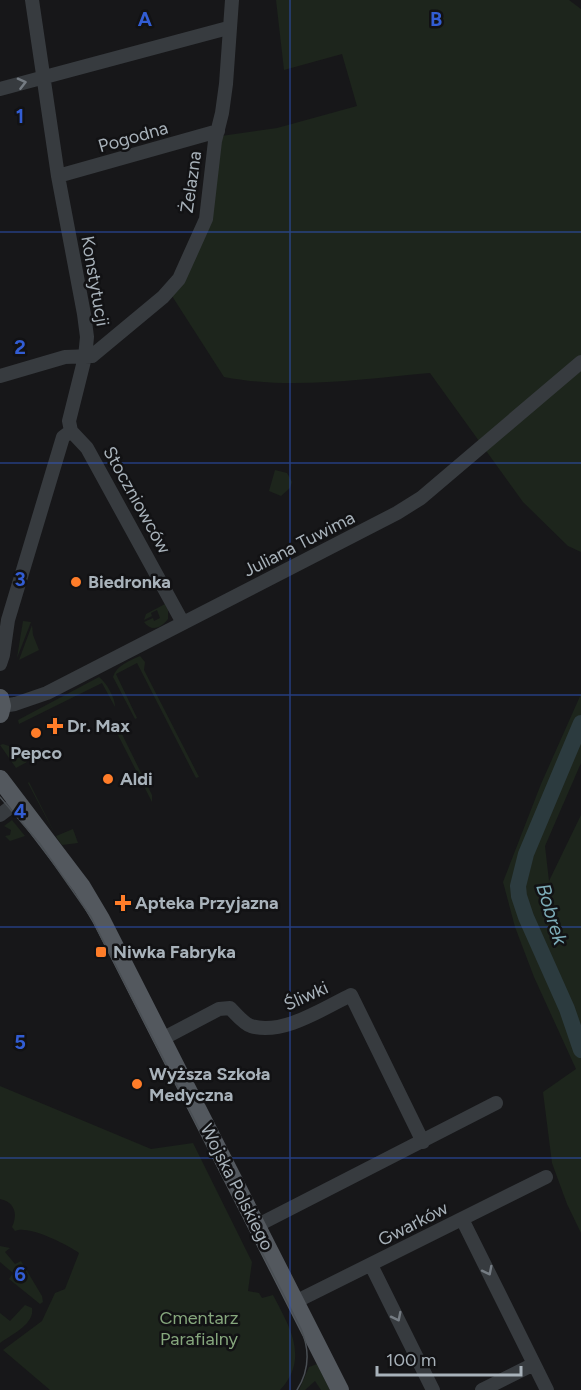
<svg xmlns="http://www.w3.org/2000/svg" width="581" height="1390" font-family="Figtree,sans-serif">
  <rect width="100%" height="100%" fill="#171719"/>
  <path fill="#1d251c" d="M 276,0 L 569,0 L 581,9 L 581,552 L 568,546 L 523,502 L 430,373 C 361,379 292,390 224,377 L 172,296 L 196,256 L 221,136 L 277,128 L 357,106 L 342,54 L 284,70 Z
    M 275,470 L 287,473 L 292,482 L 290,488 L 281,496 L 269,491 Z
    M 165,604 L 168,610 L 168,619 C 162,627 152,633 144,622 L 153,618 L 154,621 L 160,618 L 157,610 L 151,613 L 152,616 L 144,620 L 146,614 Z
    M 23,621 L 31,622 L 17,658 Z
    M 32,625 L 33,635 L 39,650 L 19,660 Z
    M 140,656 L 145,662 L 144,670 L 199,777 L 196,778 L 137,663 L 116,674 L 137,718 L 135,719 L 113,677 C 117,665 129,661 140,656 Z
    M 99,677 C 107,683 115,698 115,707 L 102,683 L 19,724 L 18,720 Z
    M 581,694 L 581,763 L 545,846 L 549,881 L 581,815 L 581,1233 L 567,1204 L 552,1163 L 543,1092 L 576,1069 L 534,977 L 515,927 L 503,882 L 541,784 Z
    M 122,721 L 125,724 L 119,728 L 152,795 L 152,802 L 118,735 C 116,729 115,723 122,721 Z
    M 3,744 L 9,746 L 16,759 L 23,755 L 27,762 L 16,768 L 0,745 Z
    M 29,782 L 56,836 L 73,829 L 78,843 L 62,845 L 57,838 L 28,783 Z
    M 12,820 L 25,836 L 10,841 L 5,836 L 10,835 L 11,830 L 4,826 Z
    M 0,1086 L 151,1149 L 193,1143 L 252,1262 L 248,1291 L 259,1293 L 262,1298 L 273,1295 C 289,1326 310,1358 280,1390 L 50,1390 L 3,1350 L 42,1321 L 55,1293 L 65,1289 L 79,1253 C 66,1244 29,1225 15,1231 L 12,1227 C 18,1214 15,1202 0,1199 Z
    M 0,1246 L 10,1248 L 5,1252 L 15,1264 L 21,1261 L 42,1296 L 43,1302 L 40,1304 L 9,1279 L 13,1273 L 0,1262 Z
    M 25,1305 L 32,1308 C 35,1324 11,1335 0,1343 L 0,1313 L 10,1321 Z
    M 317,1364 L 330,1390 L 321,1390 L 315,1381 L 305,1390 L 299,1390 L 309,1367 Z"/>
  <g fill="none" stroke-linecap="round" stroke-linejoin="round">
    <path stroke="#2c3b3f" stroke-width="16" d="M 581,723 L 526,854 L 518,886 L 519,896 L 526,917 L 567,1009 L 581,1050"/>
    <path stroke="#373b3f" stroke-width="14" d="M 32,0 L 58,176 L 84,314 L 87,337 L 85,357 L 69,421 L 71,431
      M 0,89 L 228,28
      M 58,176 L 218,131
      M 0,376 L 65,357 L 92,356 L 163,297 L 179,279 L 206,219 L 215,141 L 222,113 L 226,84 L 232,0
      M 71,431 L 87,448 L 183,623
      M 0,664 L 3,655 L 8,620 L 63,437 L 71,431
      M 2,706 L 15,704 L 47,693 L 397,513 L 421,498 L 581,362
      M 0,815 L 17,802
      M 162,1039 L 219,1009 L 230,1008 C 235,1013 244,1024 251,1026 C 282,1036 324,1008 351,995 L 423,1142
      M 462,1219 L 547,1390
      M 256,1226 L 496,1103
      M 371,1265 L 433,1390
      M 295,1302 L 546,1177
      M 482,1390 L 534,1364"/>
    <path stroke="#53585e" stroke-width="18" d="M 0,698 L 2,706 L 0,714
      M 0,779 L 82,887 L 101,919 L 340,1390"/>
    <path stroke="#4a4f54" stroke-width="1.5" d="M 0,797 L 40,844 L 91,917 L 301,1329 C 310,1350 309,1371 297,1390"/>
  </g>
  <defs><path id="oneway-chevron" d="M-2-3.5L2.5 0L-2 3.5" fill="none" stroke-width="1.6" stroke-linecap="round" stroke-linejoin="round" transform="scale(1.5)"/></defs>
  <g stroke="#757c83">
    <use href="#oneway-chevron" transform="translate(22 83) rotate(-14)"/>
    <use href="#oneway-chevron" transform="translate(488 1271) rotate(63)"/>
    <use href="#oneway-chevron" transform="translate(397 1317) rotate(63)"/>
  </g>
  <path fill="none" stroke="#325dd4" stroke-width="1.5" stroke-opacity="0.55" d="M 290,0 L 290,1390M 0,232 L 581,232M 0,463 L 581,463M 0,695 L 581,695M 0,927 L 581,927M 0,1158 L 581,1158"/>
  <g fill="#ff7d29" stroke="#121214" stroke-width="2">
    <circle cx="76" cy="582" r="6"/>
    <path d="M52 717h6v6h6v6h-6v6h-6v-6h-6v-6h6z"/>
    <circle cx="36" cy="733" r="6"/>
    <circle cx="108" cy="779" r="6"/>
    <path d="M120 894h6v6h6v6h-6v6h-6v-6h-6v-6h6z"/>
    <rect x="95" y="946" width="12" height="12" rx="3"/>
    <circle cx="137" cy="1084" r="6"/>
  </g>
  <g text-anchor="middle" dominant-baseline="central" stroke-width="5" stroke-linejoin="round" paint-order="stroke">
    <g font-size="18" fill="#a8b2ba" stroke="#121214">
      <text transform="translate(133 137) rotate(-16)">Pogodna</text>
      <text transform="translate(191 182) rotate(-82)">Żelazna</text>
      <text transform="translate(95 281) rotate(80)">Konstytucji</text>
      <text transform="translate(137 500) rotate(61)">Stoczniowców</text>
      <text transform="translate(299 544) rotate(-27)">Juliana Tuwima</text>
      <text transform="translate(306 996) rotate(-24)">Śliwki</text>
      <text transform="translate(237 1187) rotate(63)">Wojska Polskiego</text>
      <text transform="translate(413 1224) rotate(-27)">Gwarków</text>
    </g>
    <g font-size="18" font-weight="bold" fill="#a8b2ba" stroke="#121214" text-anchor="start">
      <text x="88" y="582">Biedronka</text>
      <text x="67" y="726">Dr. Max</text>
      <text x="36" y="753" text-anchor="middle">Pepco</text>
      <text x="120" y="779">Aldi</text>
      <text x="135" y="903">Apteka Przyjazna</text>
      <text x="113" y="952">Niwka Fabryka</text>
      <text x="149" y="1074">Wyższa Szkoła<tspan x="149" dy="21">Medyczna</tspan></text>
    </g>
    <g font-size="18" fill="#86a77d" stroke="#121214">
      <text x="199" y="1318">Cmentarz<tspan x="199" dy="21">Parafialny</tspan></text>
    </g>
    <g font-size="20" font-style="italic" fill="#7cacb8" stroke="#121214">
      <text transform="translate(552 914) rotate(73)">Bobrek</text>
    </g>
  </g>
  <g font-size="20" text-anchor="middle" font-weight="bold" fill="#325dd4" stroke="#121214" stroke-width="5" stroke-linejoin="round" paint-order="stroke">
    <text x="145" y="26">A</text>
    <text x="436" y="26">B</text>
    <text x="20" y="123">1</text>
    <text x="20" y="354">2</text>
    <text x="20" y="586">3</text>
    <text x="20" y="818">4</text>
    <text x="20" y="1049">5</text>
    <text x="20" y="1281">6</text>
  </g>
  <path d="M377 1366v9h144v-9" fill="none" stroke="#a8b2ba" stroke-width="3"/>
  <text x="386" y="1366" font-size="18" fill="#a8b2ba" stroke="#121214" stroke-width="4.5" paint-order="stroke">100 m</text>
</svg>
